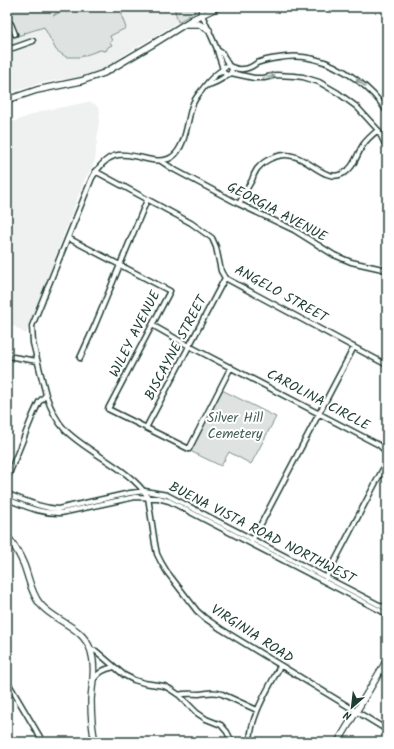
<svg xmlns="http://www.w3.org/2000/svg" width="394" height="749" font-family="Kalam,sans-serif">
  <rect width="100%" height="100%" fill="#fff"/>
  <filter id="ink" filterUnits="userSpaceOnUse"><feTurbulence type="fractalNoise" baseFrequency=".025" numOctaves="2"/><feDisplacementMap in="SourceGraphic" scale="8" xChannelSelector="R" yChannelSelector="G"/><feConvolveMatrix kernelMatrix="1 2 1 2 8 2 1 2 1" color-interpolation-filters="sRGB"/></filter>
  <g filter="url(#ink)">
    <path fill="#eef1f0" d="M 62,7 L 174,7 L 178,22 L 122,56 L 115,62 L 104,69 L 94,74 L 72,81 L 64,79 L 40,83 L 7,94 L 7,42 L 48,19 Z
      M 88,102 L 95,104 L 100,110 L 95,161 L 84,181 L 26,334 L 7,322 L 7,126 L 15,121 L 42,111 Z"/>
    <path fill="#dee3e2" stroke="#7e908b" d="M 7,7 L 62,7 L 53,16 L 70,7 L 122,7 L 122,17 L 126,28 L 110,36 L 112,41 L 110,42 L 112,45 L 108,47 L 106,51 L 100,50 L 80,57 L 66,57 L 56,50 L 44,27 L 25,33 L 24,32 L 23,33 L 24,34 L 14,37 L 7,42 Z
      M 174,7 L 195,7 L 195,12 L 178,22 Z
      M 222,390 L 276,417 L 251,464 L 229,452 L 221,466 L 190,451 Z"/>
    <g fill="none" stroke-linecap="round" stroke-linejoin="round">
      <defs>
        <path id="street" d="M 202,15 L 217,49 C 218,57 223,65 223,72 L 227,75 L 230,74 L 231,72 L 232,69 L 230,66 L 226,66 L 223,68
          M 11,24 L 15,34
          M 7,47 L 13,48 L 33,41
          M 217,50 L 222,53 L 229,66
          M 231,67 C 235,68 239,70 243,69 C 248,69 253,66 257,63 C 264,60 271,59 278,58 C 289,56 303,56 314,59 C 341,65 373,88 387,112
          M 231,73 L 254,78 L 264,78 L 276,75 L 294,76 L 303,77 L 319,82 L 338,93 L 357,107 L 378,130 L 387,148
          M 205,86 C 213,84 221,80 227,75
          M 161,161 L 173,169 L 239,204 L 294,230 L 334,255 L 351,262 L 387,270
          M 95,171 L 191,223 L 212,238 L 216,247 L 221,271 L 225,278 L 387,365
          M 239,204 C 243,196 247,188 252,180 C 253,176 255,172 257,169 C 262,163 268,159 275,157 C 303,146 321,184 342,174 C 354,169 356,156 363,145 C 367,139 372,135 378,130
          M 68,238 L 170,291 L 108,409 L 189,449 L 231,367
          M 152,325 L 189,346 L 379,445 C 386,451 387,454 386,463 L 326,578
          M 7,356 L 37,361
          M 80,358 L 95,325 L 147,200
          M 46,395 C 50,407 56,420 65,430 C 89,454 129,468 148,497 L 155,544 L 157,554 L 161,562 L 167,572 L 197,611 L 205,618 L 221,629 L 387,730
          M 146,428 L 225,278
          M 7,479 L 33,415 L 39,402 L 46,395 L 33,343 L 32,326 L 92,178 C 110,147 122,154 152,160 C 159,161 166,161 172,157 C 186,147 187,121 192,106 C 195,97 200,93 205,86 C 210,79 216,74 223,69
          M 7,494 C 24,500 40,508 58,509 L 130,493 L 145,491 L 167,495 L 387,609
          M 7,499 C 25,506 41,514 61,513 L 135,497 L 158,498 L 169,501 L 387,614
          M 252,541 L 354,347
          M 91,650 L 96,651 L 124,675 L 134,680 L 144,683 L 164,686 L 170,689 L 179,695 L 197,713 L 206,719 L 221,725 L 227,732 L 232,742
          M 93,680 C 99,672 104,669 114,667
          M 7,681 L 43,742
          M 179,695 C 185,693 192,694 199,694 C 209,693 212,691 222,694 L 257,710
          M 250,742 C 251,714 268,690 280,666"/>
        <path id="secondary" d="M 201,7 L 202,15
          M 186,24 L 199,24 L 209,30
          M 7,100 L 37,90 L 81,81 L 104,73 L 153,44 L 193,19 L 218,7
          M 7,536 C 14,545 20,555 24,565 C 29,578 31,593 40,604 C 56,623 82,625 91,651 C 96,667 92,684 91,700 C 91,714 92,728 95,742
          M 338,742 L 387,660"/>
      </defs>
      <use href="#street" stroke="#1f3d34" stroke-width="7"/>
      <use href="#secondary" stroke="#1f3d34" stroke-width="8"/>
      <use href="#street" stroke="#fff" stroke-width="4"/>
      <use href="#secondary" stroke="#fff" stroke-width="5.5"/>
    </g>
    <defs><path id="oneway-shaft" d="M-6 0H5M1.5-3L5.5 0L1.5 3" fill="none" stroke-width="1.6" stroke-linecap="round" stroke-linejoin="round"/></defs>
    <g stroke="#8f9e9a">
      <use href="#oneway-shaft" transform="translate(269 77) rotate(-9)"/>
      <use href="#oneway-shaft" transform="translate(361 83) rotate(-142)"/>
    </g>
  </g>
  <g text-anchor="middle" dominant-baseline="central" stroke-width="4" stroke-linejoin="round" paint-order="stroke">
    <g font-size="14" fill="#1f3d34" stroke="#fff">
      <text transform="translate(277 212) rotate(28)">GEORGIA AVENUE</text>
      <text transform="translate(281 294) rotate(29)">ANGELO STREET</text>
      <text transform="translate(135 334) rotate(-63)">WILEY AVENUE</text>
      <text transform="translate(176 348) rotate(-62)">BISCAYNE STREET</text>
      <text transform="translate(318 400) rotate(28)">CAROLINA CIRCLE</text>
      <text transform="translate(262 533) rotate(27)">BUENA VISTA ROAD NORTHWEST</text>
      <text transform="translate(252 634) rotate(33)">VIRGINIA ROAD</text>
    </g>
    <g font-size="14" fill="#455e57" stroke="#fff">
      <text x="235" y="418">Silver Hill<tspan x="235" dy="16">Cemetery</tspan></text>
    </g>
  </g>
  <rect width="394" height="749" fill="none" stroke="#fff" stroke-width="24"/>
  <rect x="12" y="12" width="370" height="725" fill="none" stroke="#1f3d34" stroke-width="1.5" filter="url(#ink)"/>
  <g transform="translate(352 707) rotate(208)" stroke="#ffffff" stroke-width="3" paint-order="stroke">
  <path d="M0-3L7 15L0 10L-7 15Z" fill="#1f3d34"/>
  <text y="-6" font-size="11" font-weight="bold" text-anchor="middle" fill="#1f3d34">N</text>
  </g>
</svg>
